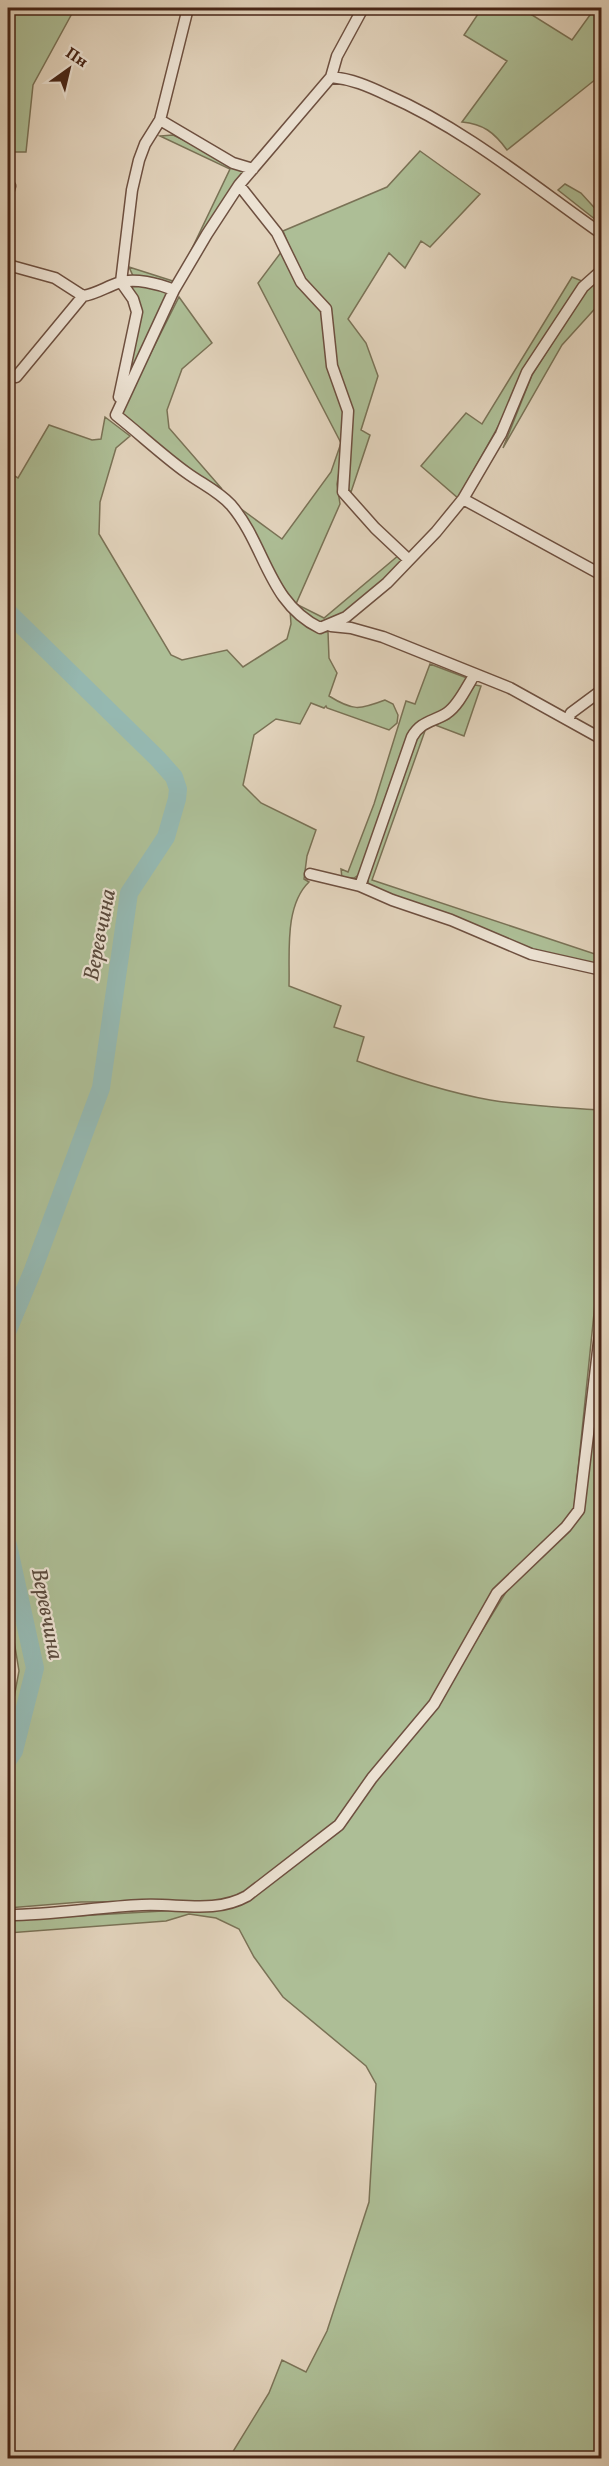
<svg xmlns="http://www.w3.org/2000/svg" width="609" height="2466" font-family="Vollkorn,serif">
  <rect width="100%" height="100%" fill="#e2d3bc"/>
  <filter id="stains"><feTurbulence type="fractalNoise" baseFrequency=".00333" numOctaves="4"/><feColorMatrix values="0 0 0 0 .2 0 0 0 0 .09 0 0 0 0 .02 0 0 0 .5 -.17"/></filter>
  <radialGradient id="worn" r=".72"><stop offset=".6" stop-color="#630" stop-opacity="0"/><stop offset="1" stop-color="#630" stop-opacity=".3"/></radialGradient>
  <path fill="#adbe96" stroke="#7a7256" stroke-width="1.5" d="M 8,8 L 75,8 L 33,85 L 26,152 L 15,152 L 8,145 Z
    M 482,8 L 521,8 L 572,40 L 595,8 L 601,8 L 601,75 L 507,150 C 494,132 483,124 462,122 L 507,61 L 464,35 Z
    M 173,135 C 198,146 222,164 247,170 L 231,190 L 176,282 L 172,286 L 134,278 L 129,267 L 176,282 L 230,169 L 160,136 Z
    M 420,151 L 480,194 L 430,247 L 421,241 L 405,268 L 389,253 L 348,319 L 366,343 L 378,376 L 361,430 L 370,435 L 351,492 L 348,489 L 352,411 L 333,359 L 331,312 L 301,275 L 283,231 L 387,187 Z
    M 565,184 L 581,193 L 601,215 L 601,224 L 558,190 Z
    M 282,251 L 322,309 L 345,411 L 342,454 L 337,484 L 340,504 L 296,604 L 324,618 L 399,555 L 403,559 L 400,566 L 345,614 L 323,623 L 316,622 L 294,606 L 237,506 L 282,539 L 331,472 L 341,443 L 258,283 Z
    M 572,277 L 582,281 L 519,378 L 509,407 L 458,498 L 421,466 L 466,413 L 482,424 Z
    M 601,277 L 601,302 L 562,345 L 503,448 L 532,375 L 585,291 Z
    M 125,284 L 172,290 L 120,402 L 139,315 Z
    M 179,297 L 212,343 L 182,369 L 167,410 L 169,428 L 222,489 L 186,468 L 119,416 Z
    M 105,417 L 130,436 L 116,448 L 100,502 L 99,534 L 171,655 L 182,660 L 227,650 L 243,667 L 287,639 L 291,624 L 290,610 L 309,627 L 328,632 L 329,658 L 337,673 L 329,696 C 353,711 359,710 385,700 L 393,704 L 398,715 L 397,723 L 389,730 L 327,708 L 326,706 L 324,708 L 311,703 L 300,724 L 276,719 L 254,735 L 243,785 L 261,803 L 316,830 L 307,856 L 304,879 L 309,882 C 284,906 290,954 289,986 L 341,1006 L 334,1027 L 364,1037 L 357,1061 C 400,1077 445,1092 490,1100 C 527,1106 564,1108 601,1110 L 601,1245 L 574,1509 L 565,1523 L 492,1593 L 435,1697 L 332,1825 L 233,1901 L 81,1902 L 8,1908 L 8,1730 L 19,1671 L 12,1629 L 8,1617 L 8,472 L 18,478 L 49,425 L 92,440 L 101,439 Z
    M 430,664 L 467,678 C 461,689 456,702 446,709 C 433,719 421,717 410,731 L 360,874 L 354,878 L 342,878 L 341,869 L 348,872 L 374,804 L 406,701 L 415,704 Z
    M 475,685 L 481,686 L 464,736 L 435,725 L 449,719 Z
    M 426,728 L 372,880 L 601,956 L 601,966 L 533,951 L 376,890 L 369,885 L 367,877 L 418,735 Z
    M 601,1342 L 601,2458 L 229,2458 L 269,2393 L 282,2360 L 306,2372 L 327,2331 L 369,2202 L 376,2084 L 366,2066 L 283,1997 L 254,1957 L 239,1929 L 216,1918 L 189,1914 L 166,1921 L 8,1933 L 8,1920 L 232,1907 L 248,1901 L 337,1833 L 451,1681 L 514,1579 L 581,1510 Z"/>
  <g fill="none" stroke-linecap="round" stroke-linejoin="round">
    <path stroke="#95b8b1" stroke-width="18" d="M 8,612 L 158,759 L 174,777 L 178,789 L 177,799 L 166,837 L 129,893 L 101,1088 L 33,1270 L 8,1330
      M 8,1545 L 35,1668 L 14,1751 L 8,1760"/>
    <defs>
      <path id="minor" d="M 331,77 C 352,79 368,86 387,95 C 465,129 532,185 602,234
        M 160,120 L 233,163 L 253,169
        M 239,185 L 277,233 L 301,282 L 326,309 L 332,366 L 348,411 L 343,492 L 375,528 L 409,560
        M 8,193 L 10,186
        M 8,265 L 55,278 L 83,296 C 96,294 106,287 118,283 C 134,277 159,284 174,290
        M 121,282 L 132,190 L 139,160 L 145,144 L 160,120 L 188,8
        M 16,377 L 83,296
        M 119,397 L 137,312 L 133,299 L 121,282
        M 116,415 C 140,434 162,455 187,473 C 202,484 218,491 231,505 C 266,546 268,603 320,628 L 346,617 L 387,583 L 436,532 L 463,499 L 501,434 L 527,372 L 583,287 L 602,270
        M 116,415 L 174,290 L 207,234 L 239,185 L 331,77 L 337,56 L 363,8
        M 463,499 L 602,575
        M 331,626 L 351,628 L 383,637 L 510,688 L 602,739
        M 568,720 L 571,713 L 602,690
        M 310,874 L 360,886 L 392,900 L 451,920 L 531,954 L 602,970
        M 360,886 L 412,737 C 421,721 433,722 447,713 C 459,705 467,686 475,674
        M 8,1915 C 52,1915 98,1907 142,1905 C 178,1903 215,1914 247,1896 L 339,1825 L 372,1778 L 434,1704 L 497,1593 L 566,1527 L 579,1510 L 602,1317"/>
    </defs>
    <use href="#minor" stroke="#6e5040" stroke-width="13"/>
    <use href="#minor" stroke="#ece2d3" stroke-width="10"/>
  </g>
  <g text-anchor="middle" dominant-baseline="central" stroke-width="4.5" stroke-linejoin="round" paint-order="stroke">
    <g font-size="22" font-style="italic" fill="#5a4a3d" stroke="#ece2d3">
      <text transform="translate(101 935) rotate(-79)">Веревчина</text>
      <text transform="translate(46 1614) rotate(79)">Веревчина</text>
    </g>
  </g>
  <rect width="609" height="2466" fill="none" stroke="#e2d3bc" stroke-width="30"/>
  <rect x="9" y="9" width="591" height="2448" fill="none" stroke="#472516" stroke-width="3"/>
  <rect x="15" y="15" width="579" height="2436" fill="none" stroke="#472516" stroke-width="1.5"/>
  <g transform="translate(69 69) rotate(34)" stroke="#ece2d3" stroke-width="4.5" paint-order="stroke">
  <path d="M0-4.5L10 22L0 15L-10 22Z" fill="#472516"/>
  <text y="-9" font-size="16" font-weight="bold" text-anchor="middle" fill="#472516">Пн</text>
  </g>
  <rect width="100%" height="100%" filter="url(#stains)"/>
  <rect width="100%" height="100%" fill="url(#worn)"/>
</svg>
